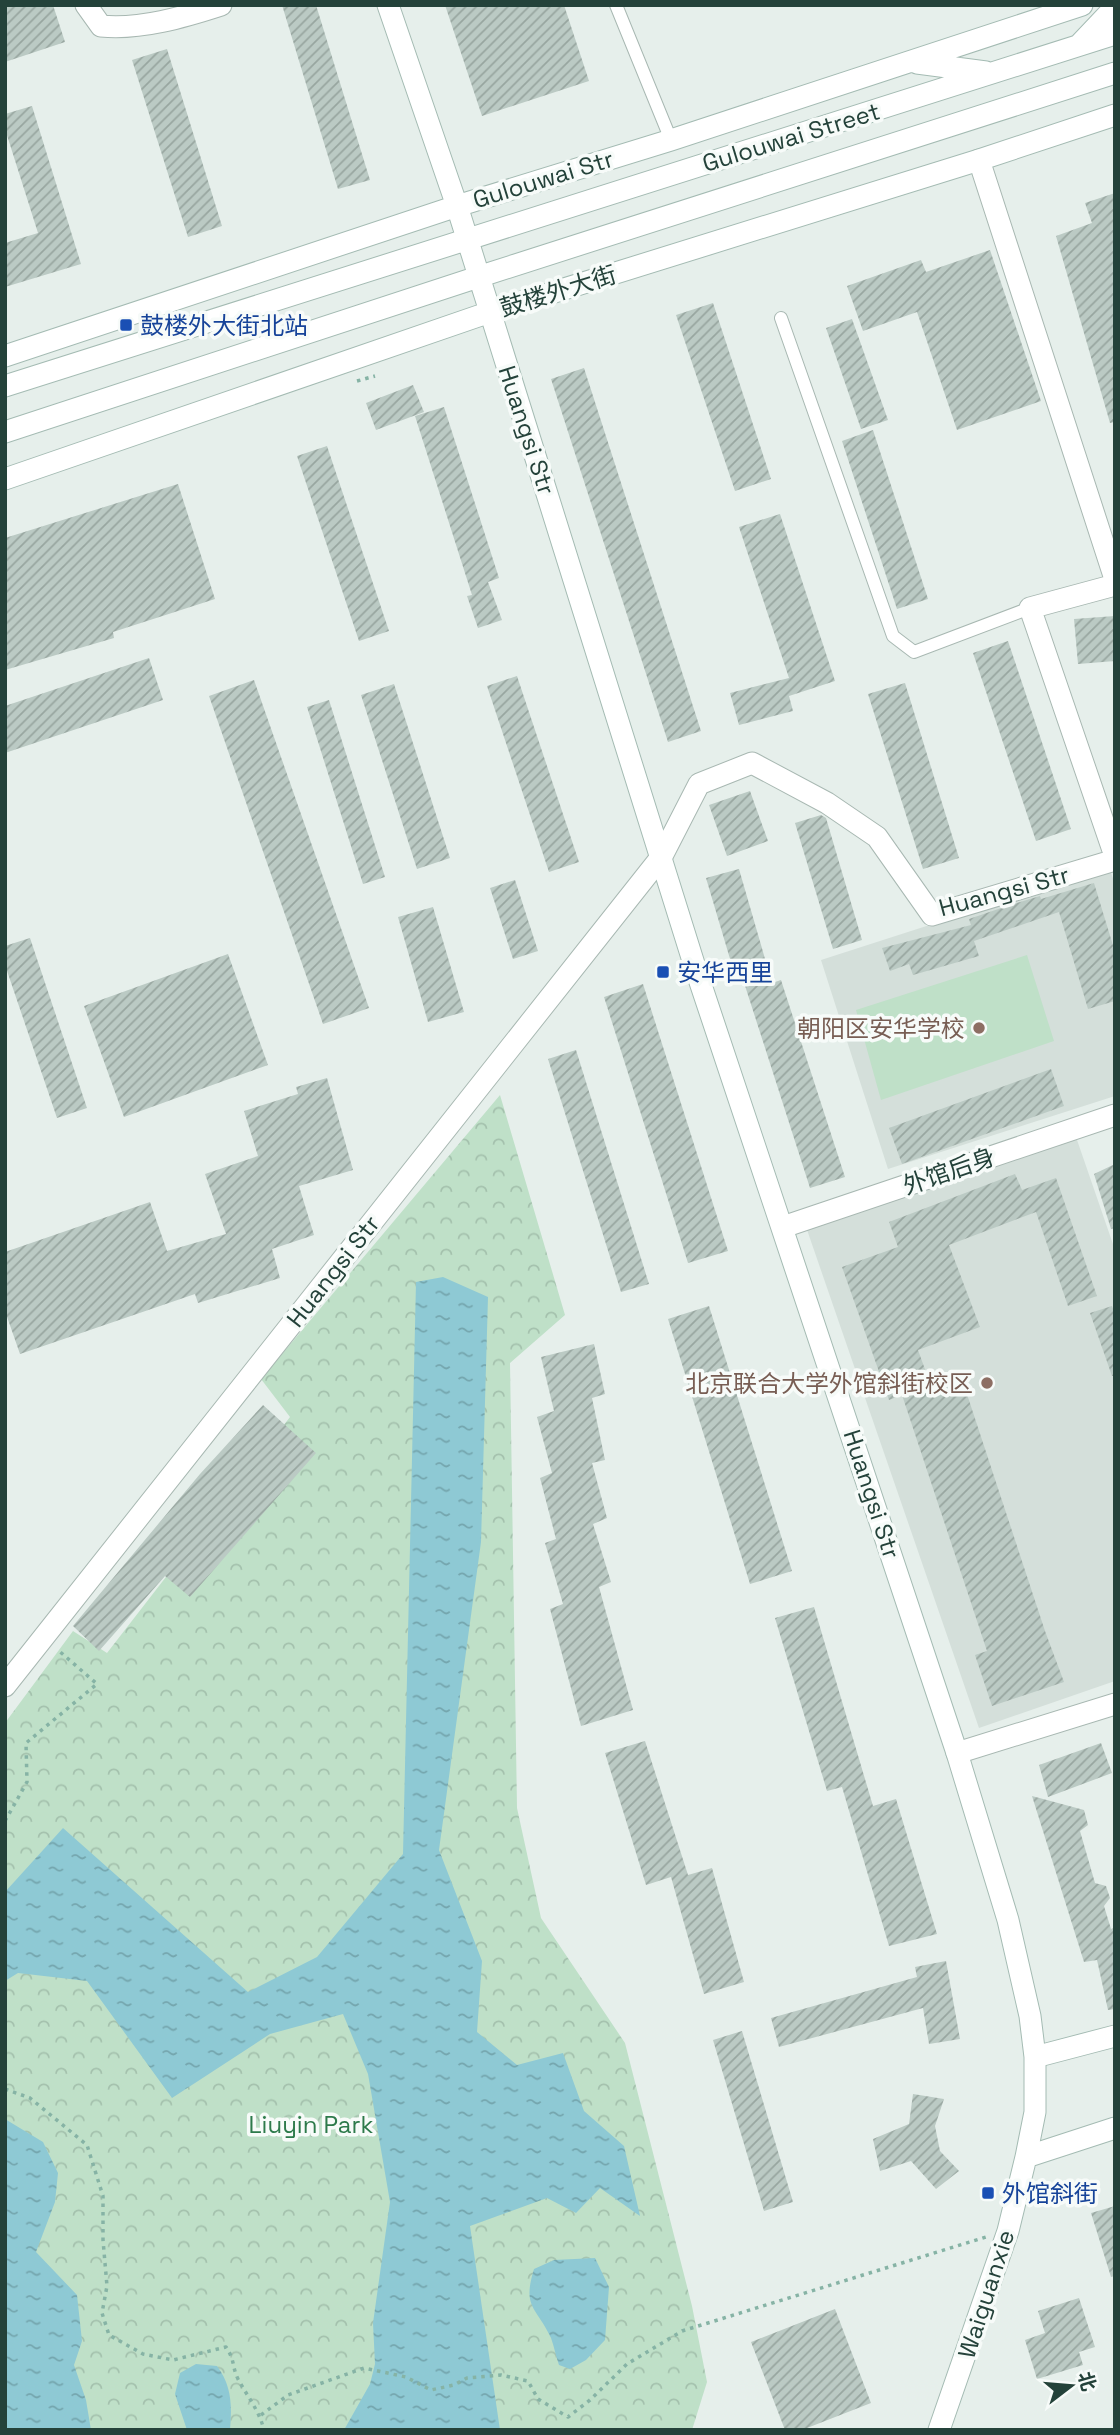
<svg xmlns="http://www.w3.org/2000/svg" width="1120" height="2435" font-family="'Space Grotesk','Noto Sans SC',sans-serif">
  <defs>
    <pattern id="forest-crowns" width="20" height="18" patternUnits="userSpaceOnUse" patternTransform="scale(1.75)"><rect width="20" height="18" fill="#bfe0c8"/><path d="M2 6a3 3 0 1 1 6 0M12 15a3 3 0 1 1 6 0" fill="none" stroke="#a4c1ad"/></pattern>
    <pattern id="water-ripples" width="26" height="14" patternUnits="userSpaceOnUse" patternTransform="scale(1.75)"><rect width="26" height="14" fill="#8ec9d4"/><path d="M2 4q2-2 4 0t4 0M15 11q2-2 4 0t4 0" fill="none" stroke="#74a5ad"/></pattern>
    <pattern id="building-hatch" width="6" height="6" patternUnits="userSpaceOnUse" patternTransform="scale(1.75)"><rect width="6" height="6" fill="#bbcac4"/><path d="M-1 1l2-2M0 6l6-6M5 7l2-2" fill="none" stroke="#98a6a0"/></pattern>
  </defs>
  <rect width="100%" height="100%" fill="#e6efeb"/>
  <path fill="#d4dfda" d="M 1109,867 L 1115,884 L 1115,1096 L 888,1169 L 821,960 Z
    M 1076,1137 L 1115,1250 L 1115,1681 L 979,1728 L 805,1224 Z"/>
  <path fill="#bfe0c8" d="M 1027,955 L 1054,1041 L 881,1100 L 856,1010 Z"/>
  <path fill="url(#forest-crowns)" d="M 500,1095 L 565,1315 L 510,1363 L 517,1808 L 541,1918 L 625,2043 L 692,2306 L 707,2382 L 692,2430 L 5,2430 L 5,1723 L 73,1631 L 107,1653 L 290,1417 L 261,1379 Z"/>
  <path fill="url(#water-ripples)" d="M 443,1277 L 488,1297 L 481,1542 L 439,1850 L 482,1961 L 477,2032 L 517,2065 L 563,2053 L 584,2111 L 624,2146 L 640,2216 L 600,2188 L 576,2213 L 547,2198 L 470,2226 L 500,2430 L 344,2430 L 370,2384 L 375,2364 L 373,2323 L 390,2202 L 368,2074 L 343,2014 L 270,2034 L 172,2098 L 87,1981 L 18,1973 L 5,1981 L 5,1892 L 63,1828 L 248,1992 L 317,1957 L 403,1854 L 416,1282 Z
    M 5,2119 L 43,2142 L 58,2173 L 55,2202 L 36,2252 L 77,2295 L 82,2341 L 74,2365 L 86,2400 L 91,2430 L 5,2430 Z
    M 595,2258 L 609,2287 L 605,2340 L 586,2360 L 570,2369 L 559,2365 C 556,2357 554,2346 551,2338 C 536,2306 522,2308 534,2269 L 554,2260 Z
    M 196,2364 L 217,2366 C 232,2386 232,2406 230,2430 L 187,2430 L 175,2394 L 180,2373 Z"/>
  <path fill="url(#building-hatch)" d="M 5,5 L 53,5 L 65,42 L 5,62 Z
    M 282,5 L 316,5 L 370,180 L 338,189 Z
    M 445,5 L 564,5 L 589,81 L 482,116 Z
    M 167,49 L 222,226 L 188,237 L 132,60 Z
    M 32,106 L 81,264 L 5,287 L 5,243 L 38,233 L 5,129 L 5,114 Z
    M 1115,193 L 1115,422 L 1110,423 L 1056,236 L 1092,223 L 1085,203 Z
    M 990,250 L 1041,401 L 957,430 L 917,312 L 863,331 L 847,286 L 921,260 L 926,272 Z
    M 713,303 L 771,479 L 735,491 L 676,315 Z
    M 852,319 L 888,420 L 861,429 L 826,328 Z
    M 584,368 L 701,731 L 668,742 L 551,379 Z
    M 413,385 L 424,412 L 376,430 L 366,403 Z
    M 444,407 L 499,578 L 488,582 L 502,620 L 478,628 L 467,596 L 472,595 L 415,416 Z
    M 873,430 L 928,599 L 897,609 L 842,441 Z
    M 327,446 L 389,631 L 359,641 L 297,456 Z
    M 178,484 L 215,599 L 113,632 L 114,638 L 5,670 L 5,538 Z
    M 780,514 L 835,681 L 789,696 L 793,711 L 739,725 L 730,693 L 789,678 L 739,527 Z
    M 1115,616 L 1115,661 L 1078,664 L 1074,619 Z
    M 1008,641 L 1071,829 L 1036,841 L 973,653 Z
    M 149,658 L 163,700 L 5,753 L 5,706 Z
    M 517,676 L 579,862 L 549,872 L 487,686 Z
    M 254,680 L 369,1008 L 323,1024 L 209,696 Z
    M 905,683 L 959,858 L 923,869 L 868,694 Z
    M 394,684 L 450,858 L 417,869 L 361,695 Z
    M 329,700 L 385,877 L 363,884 L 307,707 Z
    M 750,791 L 768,841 L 727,856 L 709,805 Z
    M 821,815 L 826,818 L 862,940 L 833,949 L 795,823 Z
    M 739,869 L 772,983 L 781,980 L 845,1177 L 810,1188 L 739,967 L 733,969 L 706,878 Z
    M 515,880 L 538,951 L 513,959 L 490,888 Z
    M 1094,883 L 1115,952 L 1115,1001 L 1088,1009 L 1059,912 L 974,941 L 979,956 L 913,975 L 909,964 L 890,971 L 882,948 L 971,925 L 969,919 L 1007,906 L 1040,896 L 1041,899 Z
    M 433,907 L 464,1012 L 428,1022 L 398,917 Z
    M 30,938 L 87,1108 L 57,1118 L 5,965 L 5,946 Z
    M 228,954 L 268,1065 L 124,1117 L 84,1006 Z
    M 643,984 L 728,1251 L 688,1263 L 604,997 Z
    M 576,1050 L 649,1284 L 621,1292 L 548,1059 Z
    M 1051,1069 L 1064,1106 L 902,1164 L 889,1128 Z
    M 327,1078 L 353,1170 L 299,1186 L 314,1235 L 272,1249 L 280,1278 L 198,1303 L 195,1294 L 20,1354 L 5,1311 L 5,1252 L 150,1202 L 167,1251 L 226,1234 L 205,1174 L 258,1156 L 244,1111 L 298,1094 L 296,1087 Z
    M 1115,1164 L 1115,1228 L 1111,1229 L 1094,1174 Z
    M 1015,1174 L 1022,1190 L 1056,1178 L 1097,1296 L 1068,1306 L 1036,1212 L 949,1245 L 980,1327 L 918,1350 L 931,1386 L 961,1376 L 1045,1631 L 1064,1682 L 992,1706 L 975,1655 L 987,1651 L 902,1395 L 889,1400 L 842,1267 L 898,1247 L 889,1222 Z
    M 709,1306 L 792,1571 L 750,1584 L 668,1319 Z
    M 1112,1306 L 1115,1314 L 1115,1376 L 1112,1376 L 1090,1313 Z
    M 594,1344 L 605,1394 L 592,1398 L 605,1460 L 592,1463 L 607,1518 L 593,1524 L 611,1582 L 599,1587 L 633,1710 L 581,1726 L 550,1609 L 563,1604 L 545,1543 L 556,1539 L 540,1478 L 552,1473 L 537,1417 L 554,1411 L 541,1357 Z
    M 263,1405 L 316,1453 L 190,1597 L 165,1576 L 99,1651 L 73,1626 L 200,1474 Z
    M 814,1607 L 873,1806 L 896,1799 L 937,1934 L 889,1946 L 842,1787 L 827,1791 L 775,1618 Z
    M 645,1741 L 688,1875 L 712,1868 L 744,1982 L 704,1994 L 671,1877 L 646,1885 L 605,1753 Z
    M 1101,1743 L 1112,1773 L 1048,1797 L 1039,1765 Z
    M 1032,1796 L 1084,1810 L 1088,1825 L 1080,1831 L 1095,1883 L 1106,1886 L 1110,1898 L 1104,1906 L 1111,1929 L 1115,1927 L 1115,2009 L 1108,2010 L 1097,1960 L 1084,1962 Z
    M 946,1961 L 960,2039 L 929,2044 L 923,2008 L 779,2047 L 771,2018 L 917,1977 L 915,1967 Z
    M 742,2031 L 793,2202 L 764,2211 L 713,2040 Z
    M 913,2094 L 944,2099 L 935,2126 L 940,2151 L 959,2171 L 936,2189 L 911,2161 L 880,2171 L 873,2139 L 909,2124 Z
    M 1115,2206 L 1115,2276 L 1111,2277 L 1091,2213 Z
    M 1079,2298 L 1095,2347 L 1079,2352 L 1083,2365 L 1037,2379 L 1025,2340 L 1045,2333 L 1038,2311 Z
    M 835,2309 L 871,2403 L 802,2430 L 785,2430 L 751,2342 Z"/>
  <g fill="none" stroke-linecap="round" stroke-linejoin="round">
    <defs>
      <path id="lane" d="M 616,5 L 671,140
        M 781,318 L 893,636 L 914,652 L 1030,608"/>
      <path id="street" d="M 86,5 L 101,26 C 140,30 184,17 221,5
        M 979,160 L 1115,579
        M 1115,585 L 1030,608 L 1115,856
        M 783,1227 L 1115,1115
        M 5,1686 L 662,856 L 699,784 L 752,763 L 827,803 L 877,837 L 932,915 L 1115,860
        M 957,1753 L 1115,1704"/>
      <path id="secondary" d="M 388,5 L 457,206 L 694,964 L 957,1753 L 1008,1920 L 1030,2016 L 1035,2057 L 1035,2112 L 1026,2157 L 1008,2231 L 939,2430
        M 1080,44 L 1115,7
        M 917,63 L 986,72
        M 5,356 L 457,206 L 671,140 L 1082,5
        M 5,386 L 1115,34
        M 5,432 L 478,277 L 1115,73
        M 5,479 L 490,312 L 979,160 L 1115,115
        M 1035,2057 L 1115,2036
        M 1026,2157 L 1115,2128"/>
    </defs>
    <use href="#lane" stroke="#a8b8b2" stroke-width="14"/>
    <use href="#street" stroke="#a8b8b2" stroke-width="23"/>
    <use href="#secondary" stroke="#a4bbb3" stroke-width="23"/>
    <path stroke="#86b3a5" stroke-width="3.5" stroke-dasharray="3.5 5" stroke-linecap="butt" d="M 357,381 L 375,376
      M 5,1821 L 27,1782 L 26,1743 L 97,1684 L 58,1650
      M 5,2089 L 30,2098 L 87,2145 L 103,2196 L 103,2240 L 107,2286 L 102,2313 L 109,2335 L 143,2354 L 173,2360 L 226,2347 C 235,2360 232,2367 238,2379 C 247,2396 259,2410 264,2430
      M 261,2415 L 288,2395 L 364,2368 L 406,2377 L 431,2390 L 454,2385 L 467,2378 L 501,2375 L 528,2381 L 538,2399 L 568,2417 L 590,2400 L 627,2364 L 682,2331 L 986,2237"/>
    <use href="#lane" stroke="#fff" stroke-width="12"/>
    <use href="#street" stroke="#fff" stroke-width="21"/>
    <use href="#secondary" stroke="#fff" stroke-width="21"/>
  </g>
  <g fill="#1a4fb4" stroke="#f7fbf9" stroke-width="2.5">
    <rect x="119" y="318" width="14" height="14" rx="3.5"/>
    <rect x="656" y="965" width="14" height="14" rx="3.5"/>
    <rect x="981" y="2186" width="14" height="14" rx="3.5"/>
  </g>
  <g fill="#8d6e63" stroke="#f7fbf9" stroke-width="2.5">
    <circle cx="979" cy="1028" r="7"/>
    <circle cx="987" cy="1383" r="7"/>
  </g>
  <g text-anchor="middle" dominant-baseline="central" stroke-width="7" stroke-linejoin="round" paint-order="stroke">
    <g font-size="24" fill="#24423a" stroke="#f7fbf9">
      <text transform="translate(791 137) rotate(-17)">Gulouwai Street</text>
      <text transform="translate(543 179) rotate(-17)">Gulouwai Str</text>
      <text transform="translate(558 291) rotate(-17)">鼓楼外大街</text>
      <text transform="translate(527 430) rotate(72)">Huangsi Str</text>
      <text transform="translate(1004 891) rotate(-15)">Huangsi Str</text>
      <text transform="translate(949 1171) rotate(-19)">外馆后身</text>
      <text transform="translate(333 1271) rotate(-52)">Huangsi Str</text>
      <text transform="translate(872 1494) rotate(72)">Huangsi Str</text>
      <text transform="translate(986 2294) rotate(-72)">Waiguanxie</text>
    </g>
    <g font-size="24" fill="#164399" stroke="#f7fbf9" text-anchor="start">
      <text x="140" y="325">鼓楼外大街北站</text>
      <text x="677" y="972">安华西里</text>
      <text x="1002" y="2193">外馆斜街</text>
    </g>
    <g font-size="24" fill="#785e54" stroke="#f7fbf9" text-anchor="end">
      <text x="965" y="1028">朝阳区安华学校</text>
      <text x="973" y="1383">北京联合大学外馆斜街校区</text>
    </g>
    <g font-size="24" fill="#2d7a4b" stroke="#f7fbf9">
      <text x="311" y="2124">Liuyin Park</text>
    </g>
  </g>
  <rect width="1120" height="2435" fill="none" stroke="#24423a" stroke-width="14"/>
  <g transform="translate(1071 2386) rotate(74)" stroke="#f7fbf9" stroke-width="5" paint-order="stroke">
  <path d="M0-5L12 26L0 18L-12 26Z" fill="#24423a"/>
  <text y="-10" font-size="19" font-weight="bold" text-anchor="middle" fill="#24423a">北</text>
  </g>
</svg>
